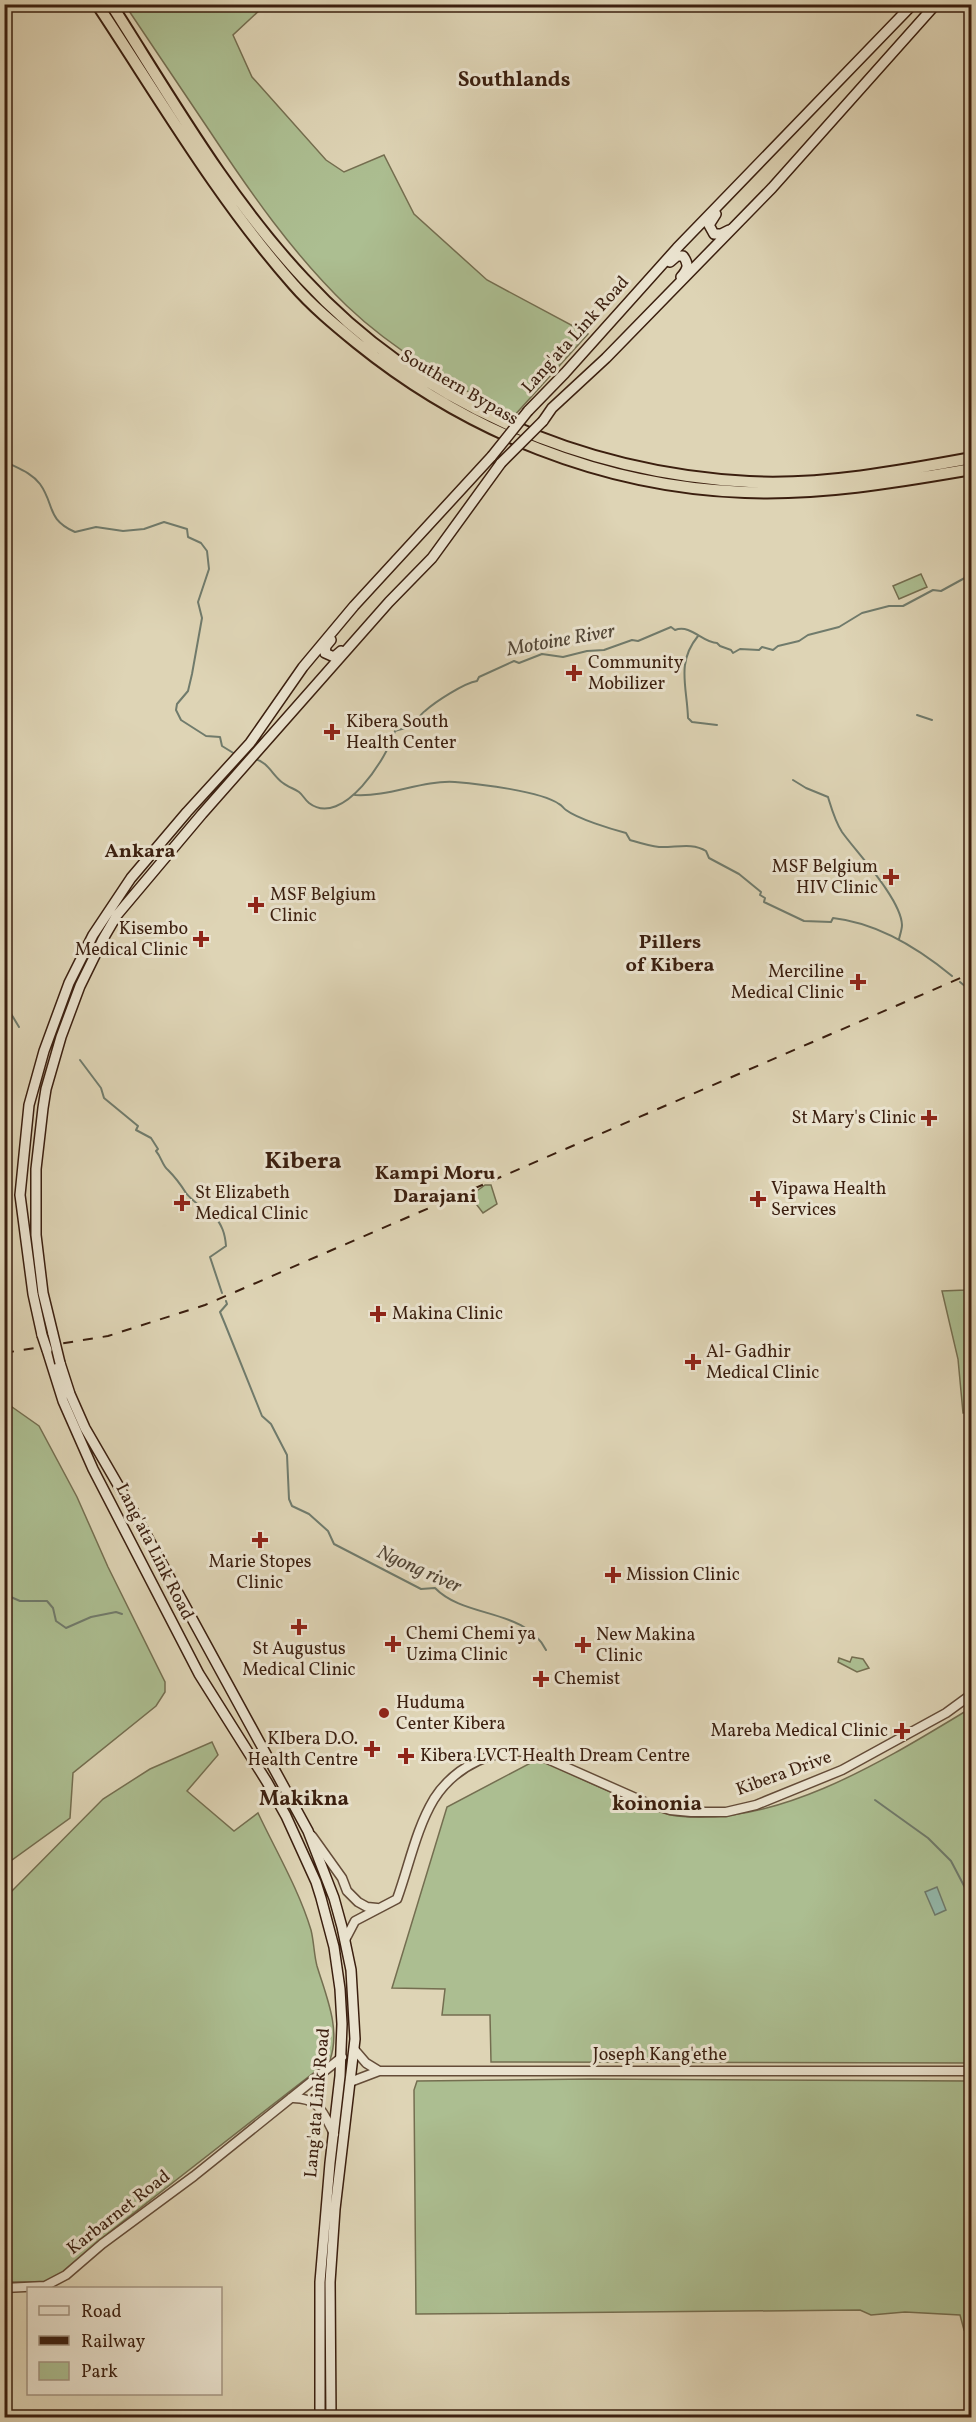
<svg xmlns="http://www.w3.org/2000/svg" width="976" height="2422" font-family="Vollkorn,serif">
  <rect width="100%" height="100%" fill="#ded4b5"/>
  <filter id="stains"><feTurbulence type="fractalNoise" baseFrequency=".00333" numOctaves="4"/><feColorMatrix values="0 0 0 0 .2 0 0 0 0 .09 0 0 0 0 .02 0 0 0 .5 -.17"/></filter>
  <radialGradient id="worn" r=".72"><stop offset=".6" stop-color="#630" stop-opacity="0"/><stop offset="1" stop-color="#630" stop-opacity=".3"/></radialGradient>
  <path fill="#acbe91" stroke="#746e50" stroke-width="1.5" d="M 125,5 L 261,5 L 263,7 L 233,35 L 252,77 L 326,160 L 344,172 L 384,155 L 414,214 L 487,280 L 588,334 L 513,417 C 455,385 395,352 347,306 C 293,254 250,192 209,130 C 181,88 153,47 125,5 Z
    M 921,574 L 927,587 L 899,599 L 893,586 Z
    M 485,1185 L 491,1185 L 497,1204 L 483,1213 L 470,1196 Z
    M 971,1287 L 971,1412 L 963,1413 L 958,1359 L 942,1291 L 966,1290 Z
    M 5,1402 L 39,1426 L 77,1497 L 108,1567 L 165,1682 L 165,1692 L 156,1706 L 73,1773 L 70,1818 L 5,1865 Z
    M 852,1657 L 863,1659 L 869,1668 L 857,1672 L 838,1662 L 839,1658 L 850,1662 Z
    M 971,1708 L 971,2063 L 491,2062 L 490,2015 L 442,2015 L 445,1989 L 392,1988 L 447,1807 L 538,1759 C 574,1775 609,1793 646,1806 C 656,1809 667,1815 677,1816 C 778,1828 888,1758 971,1708 Z
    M 212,1742 L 218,1755 L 187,1791 L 234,1831 L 258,1813 C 276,1851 299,1890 311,1930 C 314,1942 314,1955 317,1966 C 326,1996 341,2029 330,2060 L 116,2227 L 58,2276 L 45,2282 L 5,2282 L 5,1898 L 103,1799 L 150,1769 Z
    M 590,2079 L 971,2081 L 971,2341 L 964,2330 L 960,2315 L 905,2312 L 871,2315 L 860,2310 L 416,2314 L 414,2090 L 417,2081 Z"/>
  <path fill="#94b8aa" stroke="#707b6c" stroke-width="1.5" d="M 937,1887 L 946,1910 L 935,1915 L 925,1892 Z"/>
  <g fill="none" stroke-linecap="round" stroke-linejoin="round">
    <path stroke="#707b6c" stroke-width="2" d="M 4,413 L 4,428
      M 4,461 C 17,468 31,472 40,484 C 55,505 46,519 75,532 L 96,527 L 123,531 L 144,529 L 164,522 L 187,529 L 188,537 L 201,543 L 207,551 L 209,569 L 198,602 L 202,618 L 192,674 L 188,691 L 177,704 L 176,710 L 181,720 L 206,736 L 220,737 L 222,746 L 235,754
      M 698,636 C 676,663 687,686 688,718 L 692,722 L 717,725
      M 917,715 L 932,720
      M 255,759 C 268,762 273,776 283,783 C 288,787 295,789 299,792 C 303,795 305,800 309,803 C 343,829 388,756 395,731 C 399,729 405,729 409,727 C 415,725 419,715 425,711 C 435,702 464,683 477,681 L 479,677 L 514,661 L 519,663 L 542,654 L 563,657 L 587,651 L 604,650 L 632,640 L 638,641 L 671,627 L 675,630 C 691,624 703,643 717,643 L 720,646 L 731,650 L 733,653 L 740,649 L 759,650 L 762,647 L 773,650 L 778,646 L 799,641 L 808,635 L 839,627 L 862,613 L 889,606 L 903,606 L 933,590 L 941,591 L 972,574
      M 793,780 L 806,788 L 828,797 C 832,810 835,821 842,832 C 857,853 901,899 902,925 C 902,929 900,935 899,939
      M 355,795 C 390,797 421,780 455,782 C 479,784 541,791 559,804 C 562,805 563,808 566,810 C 578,819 611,829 626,833 L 630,840 C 640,843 649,846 659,847 C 675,848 692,842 706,851 L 709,858 L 739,874 L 761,892 L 760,895 L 765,898 L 764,902 L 804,921 L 831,922 L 833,918 C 878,923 918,948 952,976
      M 960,982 L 972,992
      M 4,1002 L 19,1027
      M 80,1060 L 101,1088 L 104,1098 L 138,1126 L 136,1130 L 151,1138 L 158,1149 L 156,1151 C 162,1158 162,1165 168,1170 C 175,1177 181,1185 186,1193 C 193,1202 203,1207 210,1216 L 213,1214 C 222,1225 225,1233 226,1246 L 210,1257 L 222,1293
      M 226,1301 L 227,1304 L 220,1312 L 225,1324 L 262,1416 L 271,1424 L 287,1455 L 289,1499 L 292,1506 L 309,1514 L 328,1531 L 334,1544 L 421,1589 L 435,1588 C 465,1619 525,1608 546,1650
      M 4,1594 L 20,1601 L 47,1601 L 53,1608 L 56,1621 L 66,1628 L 91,1617 L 116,1612 L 122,1614
      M 875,1800 L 928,1838 L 951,1861 L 972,1901"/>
    <defs>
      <path id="tertiary" d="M 312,1836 L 342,1878 L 347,1891 L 358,1902 L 367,1907 L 377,1908
        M 345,1940 L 355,1921 L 397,1899 C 409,1866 416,1829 434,1799 C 455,1766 496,1746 534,1753 L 647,1803 L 670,1810 L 691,1812 L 726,1812 L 756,1805 L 842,1770 L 946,1713 L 972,1694
        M 354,2049 L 366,2063 L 379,2071
        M 350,2082 L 379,2071 L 972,2071
        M 291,2098 C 319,2097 323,2112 334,2134
        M 4,2288 L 45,2286 L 66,2275 L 102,2244 L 194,2176 L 342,2057"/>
      <path id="secondary" d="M 716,214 L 709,225 L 714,234 L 721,234 L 729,230
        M 670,262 L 677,256 L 683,256 C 690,265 687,270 681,277
        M 528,411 L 565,373 L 677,248 L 913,4
        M 543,421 L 552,408 L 606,358 L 772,188 L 936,4
        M 331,640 L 326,646 L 325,653 L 334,657 L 341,651
        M 53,1334 L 43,1293 L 36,1235 L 36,1169 L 43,1108 L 46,1089 L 61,1037 L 80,986 L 103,939 L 117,915 L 202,814 L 389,602 L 432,558 L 501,463
        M 42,1335 L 33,1294 L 20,1195 L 29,1105 L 44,1051 L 69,983 L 93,935 L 131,878 L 187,812 L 250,743 L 303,667 L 354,606 L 492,456
        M 47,1350 L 63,1401 L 93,1469 L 199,1674 L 267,1782 L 286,1816 L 316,1882 L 321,1898 L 334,1947 L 340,1989 L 342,2024 L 340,2076 L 330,2163 L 320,2282 L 320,2418
        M 60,1363 L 70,1394 L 85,1428 L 136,1516 L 308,1831 L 334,1898 L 342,1927 L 351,1970 L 355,2039 L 335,2209 L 330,2282 L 331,2418"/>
      <path id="trunk" d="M 97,4 C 160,99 218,199 293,284 C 312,306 335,325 357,343 C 467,432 603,487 745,492 C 822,495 896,482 972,469
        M 111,4 C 171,98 228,198 304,279 C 418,403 582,473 749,482 C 820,486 902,471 972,458"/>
    </defs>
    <use href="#tertiary" stroke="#644c38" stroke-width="11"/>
    <use href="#secondary" stroke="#3b1f0f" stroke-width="12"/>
    <use href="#trunk" stroke="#3b1f0f" stroke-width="14"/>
    <use href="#tertiary" stroke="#eae3cf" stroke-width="8"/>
    <use href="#secondary" stroke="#eae3cf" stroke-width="9"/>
    <use href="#trunk" stroke="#ded4b5" stroke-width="10"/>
    <path stroke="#3b1f0f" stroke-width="2" stroke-dasharray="10 10" stroke-linecap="butt" d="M 4,1353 L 108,1336 L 205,1305 L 972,973"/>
    <defs>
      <path id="secondary-bridge" d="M 492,456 L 528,411
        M 501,463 L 543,421
        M 53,1334 L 60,1363
        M 42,1335 L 47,1350"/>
    </defs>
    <use href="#secondary-bridge" stroke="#3b1f0f" stroke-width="12" stroke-linecap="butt"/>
    <use href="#secondary-bridge" stroke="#eae3cf" stroke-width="9"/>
  </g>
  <g fill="#8f2418" stroke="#eae3cf" stroke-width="2">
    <path d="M571 664h6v6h6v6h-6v6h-6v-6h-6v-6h6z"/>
    <path d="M329 723h6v6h6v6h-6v6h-6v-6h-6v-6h6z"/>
    <path d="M888 868h6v6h6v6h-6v6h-6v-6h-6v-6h6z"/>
    <path d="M253 896h6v6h6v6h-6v6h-6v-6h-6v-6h6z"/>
    <path d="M198 930h6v6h6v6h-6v6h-6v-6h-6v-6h6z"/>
    <path d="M855 973h6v6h6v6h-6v6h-6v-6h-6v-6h6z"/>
    <path d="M926 1109h6v6h6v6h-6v6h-6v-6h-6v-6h6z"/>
    <path d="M755 1190h6v6h6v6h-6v6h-6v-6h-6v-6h6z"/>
    <path d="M179 1194h6v6h6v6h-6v6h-6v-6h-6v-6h6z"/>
    <path d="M375 1305h6v6h6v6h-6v6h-6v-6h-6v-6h6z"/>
    <path d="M690 1353h6v6h6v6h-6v6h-6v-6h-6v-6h6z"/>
    <path d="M257 1531h6v6h6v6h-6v6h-6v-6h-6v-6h6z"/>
    <path d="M610 1566h6v6h6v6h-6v6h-6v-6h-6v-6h6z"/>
    <path d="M296 1618h6v6h6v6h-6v6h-6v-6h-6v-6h6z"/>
    <path d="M390 1635h6v6h6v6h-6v6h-6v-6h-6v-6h6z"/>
    <path d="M580 1636h6v6h6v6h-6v6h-6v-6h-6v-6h6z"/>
    <path d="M538 1670h6v6h6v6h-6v6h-6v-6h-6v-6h6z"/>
    <circle cx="384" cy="1713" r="6"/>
    <path d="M899 1722h6v6h6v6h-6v6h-6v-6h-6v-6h6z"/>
    <path d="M369 1740h6v6h6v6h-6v6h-6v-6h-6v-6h6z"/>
    <path d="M403 1747h6v6h6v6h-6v6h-6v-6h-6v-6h6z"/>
  </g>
  <g text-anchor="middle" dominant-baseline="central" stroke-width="6" stroke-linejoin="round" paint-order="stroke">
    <g font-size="18" fill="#3b1f0f" stroke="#eae3cf">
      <text transform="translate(576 335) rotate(-48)">Lang'ata Link Road</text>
      <text transform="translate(459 388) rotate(30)">Southern Bypass</text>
      <text transform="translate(154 1552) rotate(63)">Lang'ata Link Road</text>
      <text transform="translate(784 1774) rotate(-20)">Kibera Drive</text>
      <text x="660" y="2055">Joseph Kang'ethe</text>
      <text transform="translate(318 2103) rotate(-85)">Lang'ata Link Road</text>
      <text transform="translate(119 2213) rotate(-38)">Karbarnet Road</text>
    </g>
    <g font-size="18" fill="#3b1f0f" stroke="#eae3cf" text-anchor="start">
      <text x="588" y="663">Community<tspan x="588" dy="21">Mobilizer</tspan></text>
      <text x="346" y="722">Kibera South<tspan x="346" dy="21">Health Center</tspan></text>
      <text x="878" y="867" text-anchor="end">MSF Belgium<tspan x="878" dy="21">HIV Clinic</tspan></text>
      <text x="270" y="895">MSF Belgium<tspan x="270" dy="21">Clinic</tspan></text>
      <text x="188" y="929" text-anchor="end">Kisembo<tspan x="188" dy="21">Medical Clinic</tspan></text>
      <text x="844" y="972" text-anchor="end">Merciline<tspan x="844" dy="21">Medical Clinic</tspan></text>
      <text x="916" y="1118" text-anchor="end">St Mary's Clinic</text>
      <text x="771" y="1189">Vipawa Health<tspan x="771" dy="21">Services</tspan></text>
      <text x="195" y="1193">St Elizabeth<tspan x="195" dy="21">Medical Clinic</tspan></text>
      <text x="392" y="1314">Makina Clinic</text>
      <text x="706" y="1352">Al- Gadhir<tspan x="706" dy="21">Medical Clinic</tspan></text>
      <text x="260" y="1562" text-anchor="middle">Marie Stopes<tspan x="260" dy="21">Clinic</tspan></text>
      <text x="626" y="1575">Mission Clinic</text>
      <text x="406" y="1634">Chemi Chemi ya<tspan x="406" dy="21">Uzima Clinic</tspan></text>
      <text x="596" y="1635">New Makina<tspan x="596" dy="21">Clinic</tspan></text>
      <text x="299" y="1649" text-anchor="middle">St Augustus<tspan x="299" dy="21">Medical Clinic</tspan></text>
      <text x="554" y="1679">Chemist</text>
      <text x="396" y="1703">Huduma<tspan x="396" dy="21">Center Kibera</tspan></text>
      <text x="888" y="1731" text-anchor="end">Mareba Medical Clinic</text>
      <text x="358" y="1739" text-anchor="end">KIbera D.O.<tspan x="358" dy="21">Health Centre</tspan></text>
      <text x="420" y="1756">Kibera LVCT Health Dream Centre</text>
    </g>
    <g font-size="20" font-style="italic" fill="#514536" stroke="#eae3cf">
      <text transform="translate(561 641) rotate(-10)">Motoine River</text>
      <text transform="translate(419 1570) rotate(24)">Ngong river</text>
    </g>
    <g font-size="20" font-weight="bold" fill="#3b1f0f" stroke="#eae3cf">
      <text x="140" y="852">Ankara</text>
      <text x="670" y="943">Pillers<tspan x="670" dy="23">of Kibera</tspan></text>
      <text x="435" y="1174">Kampi Moru<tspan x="435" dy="23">Darajani</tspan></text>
    </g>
    <g font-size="21" font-weight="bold" fill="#3b1f0f" stroke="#eae3cf">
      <text x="514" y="80">Southlands</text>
      <text x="304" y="1799">Makikna</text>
      <text x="657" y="1804">koinonia</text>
    </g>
    <g font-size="24" font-weight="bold" fill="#3b1f0f" stroke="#eae3cf">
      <text x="303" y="1162">Kibera</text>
    </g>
  </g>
  <rect width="976" height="2422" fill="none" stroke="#ded4b5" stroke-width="24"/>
  <rect x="6" y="6" width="964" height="2410" fill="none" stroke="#3b1f0f" stroke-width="3"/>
  <rect x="12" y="12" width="952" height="2398" fill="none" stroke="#3b1f0f" stroke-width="1.5"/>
  <rect x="27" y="2287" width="195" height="108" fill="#eae3cf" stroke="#a49582" stroke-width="1.5"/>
  <rect x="39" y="2306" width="30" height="9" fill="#eae3cf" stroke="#a49582" stroke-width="1.5"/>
  <text x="81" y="2317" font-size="18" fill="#3b1f0f">Road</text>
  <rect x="39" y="2336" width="30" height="9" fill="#3b1f0f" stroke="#a49582" stroke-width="1.5"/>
  <text x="81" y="2347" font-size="18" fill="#3b1f0f">Railway</text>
  <rect x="39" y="2362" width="30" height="18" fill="#acbe91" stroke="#a49582" stroke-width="1.5"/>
  <text x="81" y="2377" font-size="18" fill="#3b1f0f">Park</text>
  <rect width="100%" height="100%" filter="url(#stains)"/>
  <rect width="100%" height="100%" fill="url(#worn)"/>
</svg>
